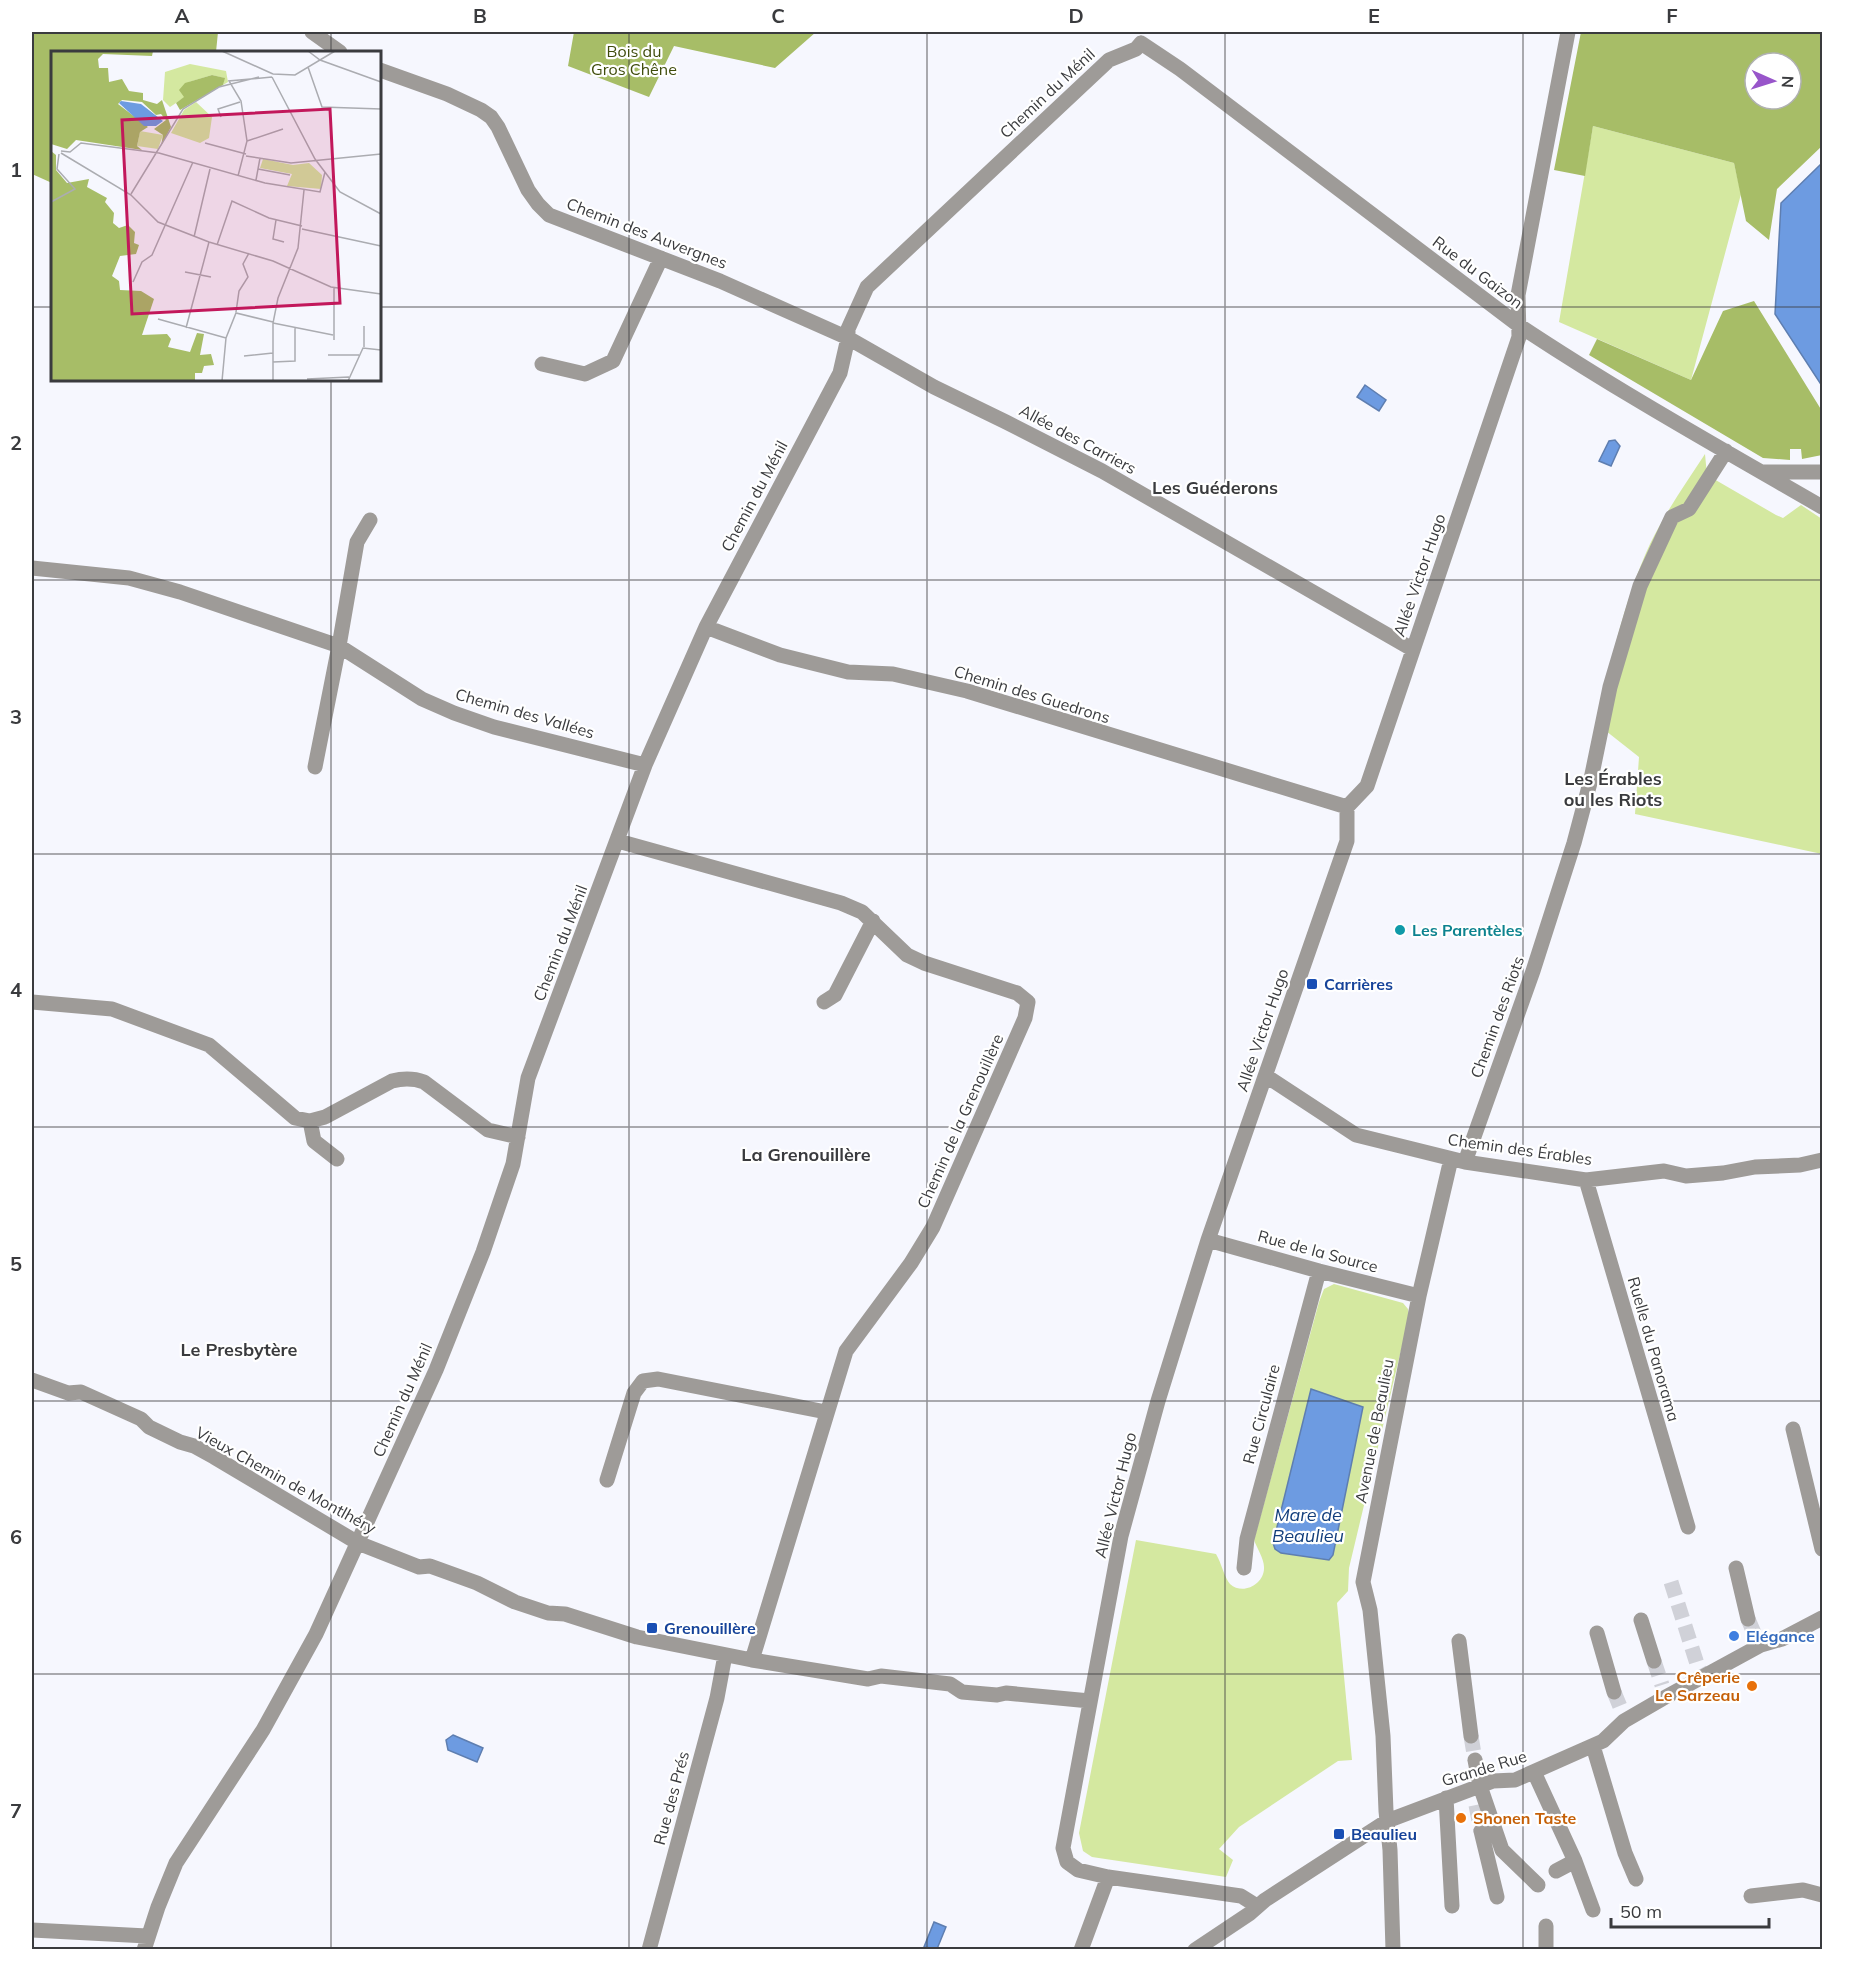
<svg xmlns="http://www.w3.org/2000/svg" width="1854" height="1981" font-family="Mulish,sans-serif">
  <rect width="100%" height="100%" fill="#f6f7fe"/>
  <path fill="#d4e8a0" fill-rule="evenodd" d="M 1593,126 L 1734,163 L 1741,194 L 1691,380 L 1559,322 Z
    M 1705,454 L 1707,475 L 1776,515 L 1783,518 L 1801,505 L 1822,519 L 1822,854 L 1635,814 L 1639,757 L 1606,731 L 1595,729 C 1610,666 1623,603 1650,544 C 1665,513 1686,483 1705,454 Z
    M 1334,1284 L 1403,1303 L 1408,1309 L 1409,1317 L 1349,1568 L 1348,1591 L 1337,1603 L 1352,1760 L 1338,1761 L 1239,1827 L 1219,1849 L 1233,1860 L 1226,1877 L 1092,1857 L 1083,1851 L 1079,1833 L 1136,1540 L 1216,1554 C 1221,1562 1225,1579 1230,1584 C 1243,1596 1265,1584 1264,1567 C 1264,1559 1257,1548 1254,1540 L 1319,1302 L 1324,1289 ZM 1311,1390 L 1363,1407 L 1333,1555 Z"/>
  <path fill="#a7bd67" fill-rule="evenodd" d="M 32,32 L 218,32 L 216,52 L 52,52 L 52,183 L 32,174 Z
    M 574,32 L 816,32 L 775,68 L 674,46 L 649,97 L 568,66 Z
    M 1581,32 L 1822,32 L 1822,146 L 1777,189 L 1769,240 L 1746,221 L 1734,163 L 1593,126 L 1585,176 L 1554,170 ZM 1755,63 L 1791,63 L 1791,99 L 1755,99 Z
    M 1754,301 L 1822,411 L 1822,455 L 1802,459 L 1801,449 L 1790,449 L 1790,460 L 1763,458 L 1589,355 L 1597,339 L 1691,380 L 1723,311 Z"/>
  <path fill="#6d9be1" stroke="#5e7eb0" stroke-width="1.5" d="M 1822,163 L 1822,386 L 1775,314 L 1781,203 Z
    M 1365,385 L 1386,400 L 1379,411 L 1357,397 Z
    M 1615,440 L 1620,446 L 1611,466 L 1599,461 L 1609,441 Z
    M 1311,1389 L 1363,1407 L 1333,1555 L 1329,1560 L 1281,1553 L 1275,1549 L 1273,1543 Z
    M 453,1735 L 483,1748 L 477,1762 L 448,1750 L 446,1740 Z
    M 934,1922 L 946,1927 L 937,1949 L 924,1947 Z"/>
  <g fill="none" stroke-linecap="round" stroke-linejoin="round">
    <path stroke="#d0d1d8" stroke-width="15" stroke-dasharray="15 8" stroke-linecap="butt" d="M 1671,1582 L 1698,1667 L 1703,1676
      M 1748,1619 L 1754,1633
      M 1654,1661 L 1662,1685
      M 1614,1692 L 1621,1709
      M 1471,1736 L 1475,1760
      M 1476,1805 L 1481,1831"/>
    <path stroke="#9e9b98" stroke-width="15" d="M 312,32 L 340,52
      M 1141,43 L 1180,69 L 1517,324 C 1616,390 1720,448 1822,507
      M 380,70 L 447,94 L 481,110 L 491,117 L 498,127 L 528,190 L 538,204 L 549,215 L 720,281 L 848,338 L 934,387 L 1006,422 L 1102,471 L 1412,649
      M 542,364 L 585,374 L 613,361 L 661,258
      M 1763,472 L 1822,472
      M 32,568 L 129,578 L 180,592 L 339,646 L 422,699 L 454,713 L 494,727 L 645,765
      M 706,627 L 780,655 L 848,672 L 893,674 L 967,691 L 1347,807
      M 315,767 L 339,646 L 357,542 L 370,520
      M 618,841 L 841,903 L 862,912 L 907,955 L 924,963 L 1017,993 L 1028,1002 L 1025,1018 L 933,1227 L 911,1263 L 846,1351 L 752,1660
      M 32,1002 L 112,1009 L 209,1045 L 295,1118 L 310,1121 L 325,1117 L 392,1081 C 404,1078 413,1078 424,1082 L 488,1130 L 518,1137
      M 824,1002 L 835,995 L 873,921
      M 1266,1076 L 1356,1135 L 1465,1162 L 1586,1180 L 1664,1171 L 1686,1176 L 1723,1173 L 1755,1167 L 1800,1165 L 1822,1160
      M 310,1121 L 314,1141 L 337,1159
      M 1465,1162 L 1533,971 L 1574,843 L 1591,779 L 1610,687 L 1640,586 L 1672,517 L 1689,509 L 1726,451
      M 1586,1180 L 1688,1527
      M 1208,1240 L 1319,1271 L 1419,1296
      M 32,1380 L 68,1393 L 81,1392 L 141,1419 L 149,1427 L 180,1442 L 194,1446 L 214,1457 L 358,1543 L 419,1567 L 430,1566 L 477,1583 L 515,1602 L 548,1613 L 565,1614 L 637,1637 L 752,1660 L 868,1679 L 881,1676 L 950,1684 L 962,1692 L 997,1695 L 1006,1693 L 1090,1701
      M 1793,1429 L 1822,1549
      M 607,1480 L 634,1393 L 643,1381 L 658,1379 L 826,1412
      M 1244,1568 L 1247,1539 L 1319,1271
      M 1736,1568 L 1748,1619
      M 1641,1620 L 1654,1661
      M 1597,1633 L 1614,1692
      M 1459,1641 L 1471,1736
      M 1593,1746 L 1625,1853 L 1636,1879
      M 1475,1760 L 1480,1786 L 1502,1850 L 1538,1885
      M 1534,1772 L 1575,1861 L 1593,1910
      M 1446,1798 L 1452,1906
      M 1481,1831 L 1497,1897
      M 1556,1871 L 1575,1861
      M 1751,1896 L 1803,1890 L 1822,1895
      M 1257,1906 L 1241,1896 L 1108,1877 L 1078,1870 L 1067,1862 L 1063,1848 L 1121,1536 L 1158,1401 L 1208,1240 L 1347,841 L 1347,807 L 1367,786 L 1519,337 L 1518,295 L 1568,32
      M 1546,1926 L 1546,1950
      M 32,1930 L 147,1936
      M 144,1950 L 158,1907 L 176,1863 L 263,1730 L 316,1634 L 436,1370 L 483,1252 L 513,1164 L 528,1078 L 645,765 L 706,627 L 840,373 L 848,338 L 848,329 L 867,287 L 1109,60 L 1136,49 L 1141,43
      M 649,1950 L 717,1698 L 725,1655
      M 1081,1950 L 1108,1877
      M 1195,1950 L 1249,1914 L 1265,1900 L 1387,1821 L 1493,1781 L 1515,1780 L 1603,1741 L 1624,1721 L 1662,1699 L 1761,1645 L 1782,1639 L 1822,1618
      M 1393,1950 L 1390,1850 L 1386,1811 L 1383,1736 L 1370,1610 L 1363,1582 L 1419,1296 L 1451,1159"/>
  </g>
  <path fill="none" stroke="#3a3b3e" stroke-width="1.5" stroke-opacity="0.55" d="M 331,32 L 331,52M 629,32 L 629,1950M 927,32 L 927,1950M 1225,32 L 1225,1950M 1523,32 L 1523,1950M 32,307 L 52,307M 380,307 L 1822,307M 331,380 L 331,1950M 32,580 L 1822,580M 32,854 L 1822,854M 32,1127 L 1822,1127M 32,1401 L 1822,1401M 32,1674 L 1822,1674"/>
  <circle fill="#0f9aa8" stroke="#fff" stroke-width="2" cx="1400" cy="930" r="6"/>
  <g fill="#1a4fb4" stroke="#fff" stroke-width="2">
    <rect x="1306" y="978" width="12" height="12" rx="3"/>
    <rect x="646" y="1622" width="12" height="12" rx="3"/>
    <rect x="1333" y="1828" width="12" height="12" rx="3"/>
  </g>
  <circle fill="#3f7fe0" stroke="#fff" stroke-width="2" cx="1734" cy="1636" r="6"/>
  <g fill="#e8710a" stroke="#fff" stroke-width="2">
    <circle cx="1752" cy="1686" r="6"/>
    <circle cx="1461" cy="1818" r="6"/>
  </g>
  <g text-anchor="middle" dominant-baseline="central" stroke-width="4.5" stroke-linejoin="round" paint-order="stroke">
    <g font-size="16" fill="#3f4c0b" stroke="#fff">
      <text x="634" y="51">Bois du<tspan x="634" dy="18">Gros Chêne</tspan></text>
    </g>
    <g font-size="16" fill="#3a3b3e" stroke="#fff">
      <text transform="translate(1047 93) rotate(-43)">Chemin du Ménil</text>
      <text transform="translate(647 233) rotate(21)">Chemin des Auvergnes</text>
      <text transform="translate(1478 272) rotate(37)">Rue du Gaizon</text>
      <text transform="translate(1078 439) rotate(28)">Allée des Carriers</text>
      <text transform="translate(754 496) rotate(-62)">Chemin du Ménil</text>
      <text transform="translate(1419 575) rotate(-71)">Allée Victor Hugo</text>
      <text transform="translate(1032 694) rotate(17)">Chemin des Guedrons</text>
      <text transform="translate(525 713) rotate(16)">Chemin des Vallées</text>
      <text transform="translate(560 943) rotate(-69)">Chemin du Ménil</text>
      <text transform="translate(1497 1017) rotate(-70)">Chemin des Riots</text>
      <text transform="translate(1262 1030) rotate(-71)">Allée Victor Hugo</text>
      <text transform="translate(960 1121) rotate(-66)">Chemin de la Grenouillère</text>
      <text transform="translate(1520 1149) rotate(8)">Chemin des Érables</text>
      <text transform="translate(1318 1251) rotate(15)">Rue de la Source</text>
      <text transform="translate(1654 1349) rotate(74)">Ruelle du Panorama</text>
      <text transform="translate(402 1400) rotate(-66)">Chemin du Ménil</text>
      <text transform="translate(1261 1414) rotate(-75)">Rue Circulaire</text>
      <text transform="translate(1374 1431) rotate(-79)">Avenue de Beaulieu</text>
      <text transform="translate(286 1480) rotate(29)">Vieux Chemin de Montlhéry</text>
      <text transform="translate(1115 1495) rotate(-76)">Allée Victor Hugo</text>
      <text transform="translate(1484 1768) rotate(-17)">Grande Rue</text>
      <text transform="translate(671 1798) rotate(-75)">Rue des Prés</text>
    </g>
    <g font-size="16" font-weight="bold" fill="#0d838f" stroke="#fff" text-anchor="start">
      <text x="1412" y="930">Les Parentèles</text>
    </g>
    <g font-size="16" font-weight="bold" fill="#164399" stroke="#fff" text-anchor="start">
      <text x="1324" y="984">Carrières</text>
      <text x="664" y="1628">Grenouillère</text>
      <text x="1351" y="1834">Beaulieu</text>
    </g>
    <g font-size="16" font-weight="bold" fill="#366cbe" stroke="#fff" text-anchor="start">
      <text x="1746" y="1636">Elégance</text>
    </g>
    <g font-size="16" font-weight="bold" fill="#c56008" stroke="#fff" text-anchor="end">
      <text x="1740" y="1677">Crêperie<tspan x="1740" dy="18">Le Sarzeau</tspan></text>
      <text x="1473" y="1818" text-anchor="start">Shonen Taste</text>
    </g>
    <g font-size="18" font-weight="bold" fill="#3a3b3e" stroke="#fff">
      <text x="1215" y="487">Les Guéderons</text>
      <text x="1613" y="778">Les Érables<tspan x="1613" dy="21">ou les Riots</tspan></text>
      <text x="806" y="1154">La Grenouillère</text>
      <text x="239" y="1349">Le Presbytère</text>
    </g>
    <g font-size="18" font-style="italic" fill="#123e7c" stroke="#fff">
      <text x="1308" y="1514">Mare de<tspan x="1308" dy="21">Beaulieu</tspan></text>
    </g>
  </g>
  <g transform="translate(51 51)">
    <rect width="330" height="330" fill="#f6f7fe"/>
    <path d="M 139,13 L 175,20 L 177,31 L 172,34 L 173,27 L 161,24 L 138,31 L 134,46 L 119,56 L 112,49 L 114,21 ZM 145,51 L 161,66 L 158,87 L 149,92 L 120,82 L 133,59 ZM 89,80 L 112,84 L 107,98 L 86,95 ZM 212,108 L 242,114 L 258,112 L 271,124 L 270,138 L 236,135 L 241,123 L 209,117 Z" fill="#d4e8a0"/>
    <path d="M 0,0 L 102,0 L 101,5 L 52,3 L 47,8 L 48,17 L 57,17 L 58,31 L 71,28 L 78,40 L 92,42 L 92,49 L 106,53 L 111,49 L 120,76 L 110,95 L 112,84 L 103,78 L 115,69 L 110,63 L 105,64 L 91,51 L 71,49 L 67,53 L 97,76 L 89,81 L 86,95 L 91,99 L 25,89 L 16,98 L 0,93 ZM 161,24 L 174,27 L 172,34 L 129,59 L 125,52 L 133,46 L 128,39 L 134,32 ZM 0,100 L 5,104 L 5,119 L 16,132 L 38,128 L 36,136 L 56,147 L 54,151 L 63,162 L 62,172 L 68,177 L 77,174 L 84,181 L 83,192 L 88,194 L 85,203 L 69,205 L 61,225 L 68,230 L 69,239 L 90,240 L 103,248 L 91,284 L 116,283 L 120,288 L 117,296 L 139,301 L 146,282 L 153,283 L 149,304 L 160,303 L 163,314 L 153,315 L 151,322 L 144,322 L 144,330 L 0,330 Z" fill="#a7bd67"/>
    <path d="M 70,50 L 90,53 L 112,70 L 105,75 L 93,75 L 68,52 Z" fill="#6d9be1"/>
    <path fill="none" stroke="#abacb1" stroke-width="1.5" d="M 171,0 L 222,23M 257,0 L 269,9 L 330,31M 257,16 L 271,56 L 330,58M 222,23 L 244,24 L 284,0M 221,26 L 264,108 L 289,141 L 330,163M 170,66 L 167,58 L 189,51M 196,90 L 232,78M 154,92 L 195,103M 10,100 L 19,101 L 30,92 L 108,102 L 214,132 L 269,141 L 274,121M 10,102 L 80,144 L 107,171 L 158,191 L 222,210 L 280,236 L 330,243M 195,105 L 240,112 L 330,103M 207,118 L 239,124M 187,125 L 196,90 L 190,50 L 178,30 L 221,26M 205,129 L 209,107M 80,143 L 132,58 L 168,36 L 208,26M 0,151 L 24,138 L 6,118 L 8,103M 225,169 L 222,188 L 233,191M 251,178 L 330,195M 143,186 L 159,118M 166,194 L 181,150 L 218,167 L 251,175M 134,221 L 160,226M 82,231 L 91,211 L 101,204 L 142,111M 185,261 L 188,240 L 197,226 L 192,213 L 198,202M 107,268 L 175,287M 222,272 L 282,284M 135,277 L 158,191M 283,289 L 283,237M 313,296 L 313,275M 277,304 L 308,304M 193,305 L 222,302M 222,311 L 244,310 L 244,277M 256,328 L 298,326M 171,330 L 175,287 L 185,262 L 222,271M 222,330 L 222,272 L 227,247 L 247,197 L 253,139M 297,330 L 312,297 L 330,299"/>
    <path fill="#c2185b" fill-opacity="0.15" stroke="#c2185b" stroke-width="3" d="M 279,58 L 289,252 L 81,263 L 71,69 Z"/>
    <rect width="330" height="330" fill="none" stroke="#3a3b3e" stroke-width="3"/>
  </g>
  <rect width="1854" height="1981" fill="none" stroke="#ffffff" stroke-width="66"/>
  <g transform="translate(1773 81) rotate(93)"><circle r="28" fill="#ffffff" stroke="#b0b1b2" stroke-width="1.5"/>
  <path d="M0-4.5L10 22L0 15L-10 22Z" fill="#9855ca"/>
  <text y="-9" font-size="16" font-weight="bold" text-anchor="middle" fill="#3a3b3e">N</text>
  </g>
  <path d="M1611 1918v9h158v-9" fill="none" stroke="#3a3b3e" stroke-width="3"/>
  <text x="1620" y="1918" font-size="18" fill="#3a3b3e" stroke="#ffffff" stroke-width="4.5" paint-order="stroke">50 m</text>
  <rect x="33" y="33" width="1788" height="1915" fill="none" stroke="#3a3b3e" stroke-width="2"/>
  <g font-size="20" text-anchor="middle" font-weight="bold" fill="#3a3b3e">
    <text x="182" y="23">A</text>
    <text x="480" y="23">B</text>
    <text x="778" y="23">C</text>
    <text x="1076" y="23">D</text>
    <text x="1374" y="23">E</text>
    <text x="1672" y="23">F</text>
    <text x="16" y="177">1</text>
    <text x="16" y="450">2</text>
    <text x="16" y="724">3</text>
    <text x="16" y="997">4</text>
    <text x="16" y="1271">5</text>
    <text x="16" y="1544">6</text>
    <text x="16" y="1818">7</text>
  </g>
</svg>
